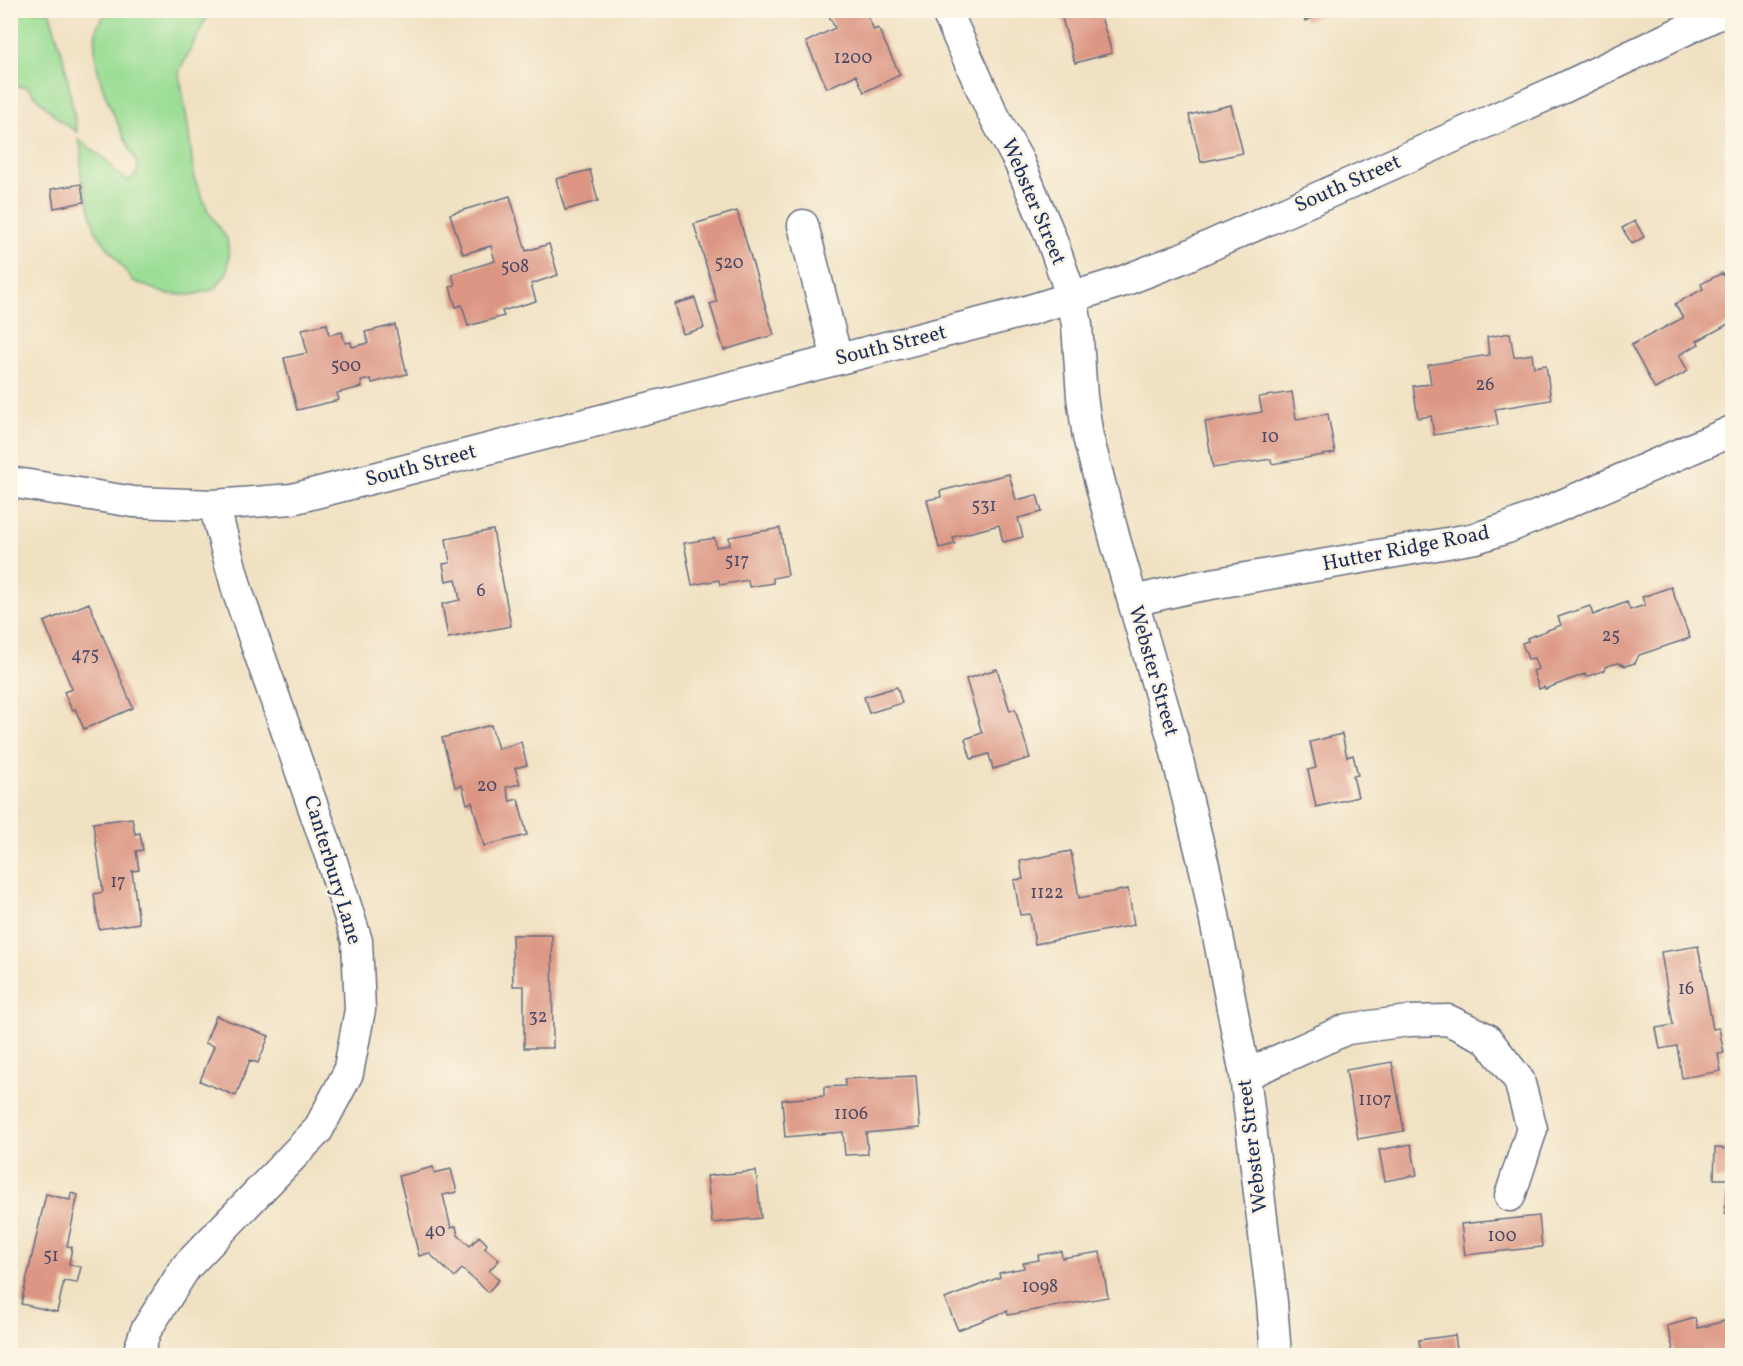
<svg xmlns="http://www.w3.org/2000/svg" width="1743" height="1366" font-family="Vollkorn,serif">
  <rect width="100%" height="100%" fill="#fcf5e5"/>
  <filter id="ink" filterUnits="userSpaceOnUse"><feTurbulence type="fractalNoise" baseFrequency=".0167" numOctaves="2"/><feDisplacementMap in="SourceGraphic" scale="12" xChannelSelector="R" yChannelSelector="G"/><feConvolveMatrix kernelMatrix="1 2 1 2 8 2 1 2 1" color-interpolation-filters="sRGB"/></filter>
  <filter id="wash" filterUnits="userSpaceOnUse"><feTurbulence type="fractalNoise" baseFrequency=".008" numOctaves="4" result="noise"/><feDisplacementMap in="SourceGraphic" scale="24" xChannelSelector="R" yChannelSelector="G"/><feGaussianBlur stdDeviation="1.35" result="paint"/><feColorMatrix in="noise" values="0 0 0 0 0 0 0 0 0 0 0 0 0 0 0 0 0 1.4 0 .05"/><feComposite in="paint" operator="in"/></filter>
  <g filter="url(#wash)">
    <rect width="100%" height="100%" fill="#f0e1c2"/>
    <path fill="#9cde96" stroke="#5c867a" stroke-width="1.5" d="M 11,10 L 49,11 L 64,60 L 77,132 L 58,119 L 27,87 L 11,86 Z
      M 109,11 L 210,11 L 179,72 L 188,126 L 194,178 L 208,211 L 227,239 L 229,257 L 227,273 L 215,289 L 191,295 L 166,294 L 133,281 L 96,232 L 81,176 L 81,149 L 78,140 L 104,158 L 118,174 L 129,181 L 137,173 L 138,166 C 121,128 84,68 98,25 C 100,20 106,15 109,11 Z"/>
    <g id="blocks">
      <path fill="#dc9683" d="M 826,10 L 865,10 L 874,30 L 878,28 L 900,75 L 864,92 L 856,75 L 827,88 L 806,42 L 835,28 Z
        M 1070,10 L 1099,10 L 1112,53 L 1075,63 L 1061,15 L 1071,12 Z
        M 1300,10 L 1331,10 L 1305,21 Z
        M 1231,105 L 1243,153 L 1201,162 L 1189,115 Z
        M 590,170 L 598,201 L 565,210 L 556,179 Z
        M 81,184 L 84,202 L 54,208 L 51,189 Z
        M 510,196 L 526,251 L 549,244 L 558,275 L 531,284 L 536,301 L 502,311 L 504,316 L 468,326 L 462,305 L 456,307 L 450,287 L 455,285 L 452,274 L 495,261 L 491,246 L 463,254 L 450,214 Z
        M 737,211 L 774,335 L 724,350 L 710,304 L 717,302 L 694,224 Z
        M 1635,221 L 1644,237 L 1632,244 L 1622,228 Z
        M 1722,273 L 1724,277 L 1732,273 L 1732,322 L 1697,341 L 1699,344 L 1679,355 L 1688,371 L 1655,389 L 1631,345 L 1683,318 L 1675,304 L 1703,289 L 1701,284 Z
        M 695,298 L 704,328 L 683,334 L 675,304 Z
        M 327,324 L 329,335 L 342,332 L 345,343 L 351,342 L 352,347 L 368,343 L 365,332 L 395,325 L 407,374 L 372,383 L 371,379 L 361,381 L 362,387 L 337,393 L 339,400 L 297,410 L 284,358 L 307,353 L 302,329 Z
        M 1510,333 L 1514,357 L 1532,354 L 1534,367 L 1546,365 L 1551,400 L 1495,409 L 1498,425 L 1434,435 L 1431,416 L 1418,418 L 1413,386 L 1431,384 L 1428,365 L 1489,355 L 1487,337 Z
        M 1292,392 L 1296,419 L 1328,414 L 1335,453 L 1272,464 L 1271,459 L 1213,468 L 1205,422 L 1262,412 L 1259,397 Z
        M 1009,474 L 1016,500 L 1037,495 L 1042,512 L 1018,518 L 1023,537 L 1003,542 L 999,525 L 953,537 L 955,544 L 939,548 L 927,500 L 941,497 L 940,491 Z
        M 780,528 L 788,575 L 773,578 L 773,583 L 749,587 L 748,580 L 720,585 L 719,580 L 692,585 L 684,543 L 715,538 L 716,547 L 730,545 L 729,537 Z
        M 493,530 L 511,626 L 448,638 L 442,604 L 460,600 L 456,579 L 446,581 L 443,564 L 450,563 L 446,539 Z
        M 1671,587 L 1690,638 L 1639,655 L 1635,663 L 1625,666 L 1619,663 L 1610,665 L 1605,667 L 1605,670 L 1586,677 L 1585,674 L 1545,689 L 1544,687 L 1539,689 L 1533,671 L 1538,669 L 1534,658 L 1528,659 L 1522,643 L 1528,641 L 1527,638 L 1561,625 L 1558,617 L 1590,606 L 1593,615 L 1627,602 L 1630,610 L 1645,605 L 1642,597 Z
        M 89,603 L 133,708 L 84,729 L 75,709 L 72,710 L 64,692 L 72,689 L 44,622 Z
        M 997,669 L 1010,711 L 1015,709 L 1030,758 L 993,769 L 989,754 L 971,759 L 965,739 L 982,733 L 966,679 Z
        M 897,687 L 902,703 L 869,713 L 864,697 Z
        M 491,725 L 498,749 L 521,742 L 527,765 L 515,768 L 520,784 L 506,787 L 510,801 L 518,799 L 527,835 L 484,846 L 472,802 L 467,804 L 462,785 L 455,787 L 442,738 Z
        M 1342,734 L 1347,757 L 1353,755 L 1358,775 L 1353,776 L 1358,797 L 1316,807 L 1308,770 L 1316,768 L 1310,742 Z
        M 132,818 L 135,834 L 140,833 L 143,850 L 136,851 L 139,870 L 132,871 L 139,923 L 99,929 L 94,894 L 103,892 L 93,823 Z
        M 1071,851 L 1079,898 L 1128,889 L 1134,925 L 1035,944 L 1030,914 L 1020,915 L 1014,880 L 1023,879 L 1020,861 Z
        M 512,935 L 552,935 L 553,1048 L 524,1048 L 524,986 L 513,986 Z
        M 1698,946 L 1713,1029 L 1719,1028 L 1724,1053 L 1718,1054 L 1721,1071 L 1682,1078 L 1677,1046 L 1660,1049 L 1656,1028 L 1673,1025 L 1661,952 Z
        M 216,1016 L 269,1036 L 258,1063 L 250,1060 L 236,1096 L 200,1081 L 214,1046 L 205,1043 Z
        M 1392,1062 L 1404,1131 L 1358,1139 L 1346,1070 Z
        M 916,1076 L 920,1128 L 866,1133 L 868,1154 L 845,1155 L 843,1132 L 785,1137 L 782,1100 L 824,1096 L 824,1087 L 845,1086 L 845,1079 Z
        M 1411,1144 L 1417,1175 L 1385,1181 L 1379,1150 Z
        M 1715,1148 L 1732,1149 L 1732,1215 L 1725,1214 L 1728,1179 L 1714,1179 Z
        M 433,1167 L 434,1173 L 451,1169 L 457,1192 L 443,1195 L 451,1228 L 456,1226 L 458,1235 L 470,1246 L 479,1236 L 487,1244 L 485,1248 L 499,1260 L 489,1271 L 499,1280 L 488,1292 L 462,1269 L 454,1277 L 429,1253 L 419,1256 L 399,1176 Z
        M 756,1171 L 761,1218 L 712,1223 L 707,1176 Z
        M 71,1193 L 78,1195 L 67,1246 L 72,1247 L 69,1264 L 81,1267 L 77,1283 L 64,1281 L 57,1312 L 21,1304 L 46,1194 L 70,1200 Z
        M 1539,1216 L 1542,1247 L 1465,1255 L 1461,1224 Z
        M 1061,1251 L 1062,1258 L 1100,1252 L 1108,1297 L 1008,1315 L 1007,1311 L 958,1330 L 945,1299 L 1000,1277 L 999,1273 L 1024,1268 L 1023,1263 L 1039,1260 L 1038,1255 Z
        M 1695,1318 L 1698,1328 L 1732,1319 L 1732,1356 L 1704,1356 L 1703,1350 L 1675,1356 L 1667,1326 Z
        M 1455,1335 L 1458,1356 L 1421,1356 L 1419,1340 Z
        M 267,1348 L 292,1355 L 292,1356 L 265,1356 Z"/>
    </g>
  </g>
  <g filter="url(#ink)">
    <use href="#blocks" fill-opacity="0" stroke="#666d81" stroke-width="1.5"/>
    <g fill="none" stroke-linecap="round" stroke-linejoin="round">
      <defs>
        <path id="minor" d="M 946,10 L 992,112 L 1019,162 L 1050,235 L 1072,298 L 1077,325 L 1082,397 L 1088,437 L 1116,543 L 1172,736 L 1206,874 L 1245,1075 L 1272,1302 L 1276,1356
          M 803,225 L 837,359
          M 10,482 L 134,502 L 214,505 L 292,499 L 1023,312 L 1118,283 L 1180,259 L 1561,89 L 1727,10
          M 1133,601 L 1194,587 L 1476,538 L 1507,528 L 1539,515 L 1732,431
          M 1245,1075 L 1347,1029 L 1409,1021 L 1448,1020 L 1486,1038 L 1519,1080 L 1532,1129 L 1510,1196
          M 137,1356 L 146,1330 L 186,1267 L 318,1130 L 348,1073 L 360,1010 L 357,941 L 331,858 L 238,593 L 214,505"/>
      </defs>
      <use href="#minor" stroke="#666d81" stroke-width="33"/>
      <use href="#minor" stroke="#fff" stroke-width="30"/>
    </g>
  </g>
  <g text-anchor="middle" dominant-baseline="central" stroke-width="5" stroke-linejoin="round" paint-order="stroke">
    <g font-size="18" fill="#4b4967">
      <text x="853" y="58">1200</text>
      <text x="729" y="263">520</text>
      <text x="515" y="267">508</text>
      <text x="346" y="366">500</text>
      <text x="1485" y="385">26</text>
      <text x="1270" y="437">10</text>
      <text x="984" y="506">531</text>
      <text x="737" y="561">517</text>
      <text x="481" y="591">6</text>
      <text x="1611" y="636">25</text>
      <text x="85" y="655">475</text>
      <text x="487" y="786">20</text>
      <text x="118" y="882">17</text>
      <text x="1047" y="893">1122</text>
      <text x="1686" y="989">16</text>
      <text x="538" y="1017">32</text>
      <text x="1375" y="1100">1107</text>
      <text x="851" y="1114">1106</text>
      <text x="435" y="1231">40</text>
      <text x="1502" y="1236">100</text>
      <text x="51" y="1256">51</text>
      <text x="1040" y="1287">1098</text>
    </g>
    <g font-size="21" fill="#1b2f5e" stroke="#fcf5e5">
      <text transform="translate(1348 184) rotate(-24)">South Street</text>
      <text transform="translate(1033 202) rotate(67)">Webster Street</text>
      <text transform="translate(891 346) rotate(-14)">South Street</text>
      <text transform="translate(421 466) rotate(-15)">South Street</text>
      <text transform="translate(1406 549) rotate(-11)">Hutter Ridge Road</text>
      <text transform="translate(1153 671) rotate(74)">Webster Street</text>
      <text transform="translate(332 870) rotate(73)">Canterbury Lane</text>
      <text transform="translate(1253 1146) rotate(-97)">Webster Street</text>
    </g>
  </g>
  <rect width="1743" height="1366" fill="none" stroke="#fcf5e5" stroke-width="36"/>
</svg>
